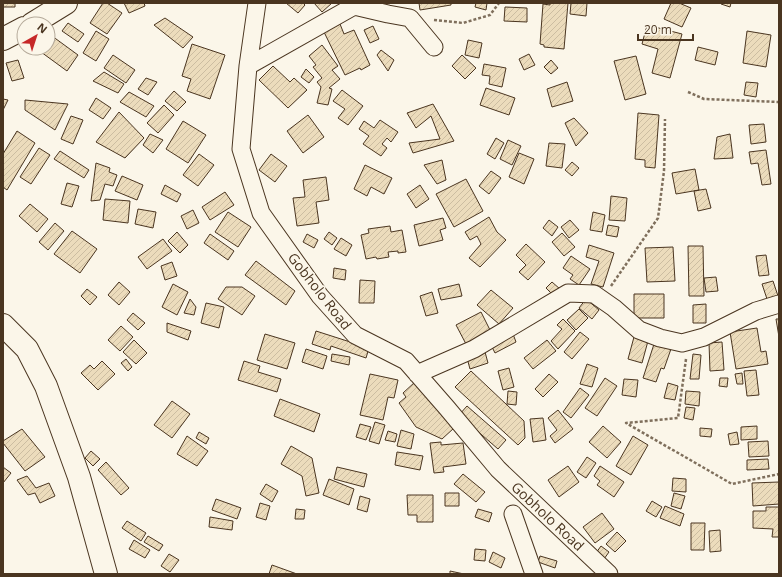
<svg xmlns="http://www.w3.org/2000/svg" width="782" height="577" font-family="'Open Sans',sans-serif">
  <defs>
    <pattern id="building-hatch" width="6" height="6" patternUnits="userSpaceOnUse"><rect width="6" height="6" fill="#ecdcbc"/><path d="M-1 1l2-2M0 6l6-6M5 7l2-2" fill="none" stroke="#ccbda1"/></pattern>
  </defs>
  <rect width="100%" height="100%" fill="#fbf6e9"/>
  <path fill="url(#building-hatch)" stroke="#4a3520" d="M 3,3 L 15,3 L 15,7 L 3,7 Z
    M 103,3 L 107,3 L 122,13 L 107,34 L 90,23 Z
    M 124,3 L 144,3 L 145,6 L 129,13 Z
    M 286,3 L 303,3 L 305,5 L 298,13 Z
    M 314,3 L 332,3 L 322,12 Z
    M 419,3 L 451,3 L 451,5 L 420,10 Z
    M 476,3 L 487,3 L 486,10 L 475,7 Z
    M 550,3 L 568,3 L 564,49 L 544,47 L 544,45 L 540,44 L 543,4 L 550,5 Z
    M 571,3 L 587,3 L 586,16 L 570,14 Z
    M 671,3 L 679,3 L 691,8 L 682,27 L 664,19 Z
    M 722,3 L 731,3 L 730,7 L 721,4 Z
    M 505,7 L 527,8 L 527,22 L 504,21 Z
    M 165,18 L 193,37 L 183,48 L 154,25 Z
    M 68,23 L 84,34 L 78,42 L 62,31 Z
    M 340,24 L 344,34 L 354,30 L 370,65 L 361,70 L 360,68 L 345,75 L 324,32 Z
    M 647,25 L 682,34 L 670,78 L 652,73 L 658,49 L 642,44 Z
    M 373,26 L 379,39 L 370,43 L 364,30 Z
    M 96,31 L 109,39 L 96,61 L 83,53 Z
    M 747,31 L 771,35 L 766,67 L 743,63 Z
    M 52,36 L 78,55 L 67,71 L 41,52 L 43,48 L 48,48 L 48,41 Z
    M 468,40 L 482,43 L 479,58 L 465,55 Z
    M 192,44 L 225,55 L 210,99 L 187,91 L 191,79 L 182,76 Z
    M 322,45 L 338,66 L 332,70 L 340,79 L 329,88 L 332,89 L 328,105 L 317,103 L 321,87 L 317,82 L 322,78 L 313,67 L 316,65 L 309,56 Z
    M 698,47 L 718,52 L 715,65 L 695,60 Z
    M 381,50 L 394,60 L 388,71 L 377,55 Z
    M 529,54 L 535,65 L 524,70 L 519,59 Z
    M 113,55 L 135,70 L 126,83 L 104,68 Z
    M 462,55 L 476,68 L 465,79 L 452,66 Z
    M 636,56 L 646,94 L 625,100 L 614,61 Z
    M 18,60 L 24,78 L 12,81 L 6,63 Z
    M 551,60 L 558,68 L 551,74 L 544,67 Z
    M 484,64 L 506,68 L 502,87 L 489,84 L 490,76 L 482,75 Z
    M 273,66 L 290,82 L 294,78 L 307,90 L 288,108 L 259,80 Z
    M 306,69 L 314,77 L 309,83 L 301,77 Z
    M 104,72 L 124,84 L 118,93 L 93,81 Z
    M 146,78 L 157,82 L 148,95 L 138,89 Z
    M 567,82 L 573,101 L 552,107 L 547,89 Z
    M 746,82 L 758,83 L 756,97 L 744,95 Z
    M 486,88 L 515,98 L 509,115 L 480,105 Z
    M 342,90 L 363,106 L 348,125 L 338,118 L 345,109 L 333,101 Z
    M 174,91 L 186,102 L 177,111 L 165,101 Z
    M 129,92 L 154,106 L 146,117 L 120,102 Z
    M 96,98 L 111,108 L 103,119 L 89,110 Z
    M 3,99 L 8,100 L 3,110 Z
    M 25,100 L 68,104 L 55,130 L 25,110 Z
    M 433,104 L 454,141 L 413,153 L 409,143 L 440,139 L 431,116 L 416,128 L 407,113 Z
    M 164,105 L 174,115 L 158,133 L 147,123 Z
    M 119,112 L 144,138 L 125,158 L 96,142 Z
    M 638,113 L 659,115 L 655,168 L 645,167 L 645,160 L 635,159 Z
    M 308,115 L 324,137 L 303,153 L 287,131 Z
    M 71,116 L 83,120 L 73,144 L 61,139 Z
    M 574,118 L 588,133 L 576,146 L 565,123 Z
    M 380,120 L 398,132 L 391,142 L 387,138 L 382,144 L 387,148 L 381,156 L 363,144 L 369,136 L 359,129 L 364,121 L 374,128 Z
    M 183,121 L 206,135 L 188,163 L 166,149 Z
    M 764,124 L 766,142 L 751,144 L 749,125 Z
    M 17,131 L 35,143 L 7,190 L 3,187 L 3,154 Z
    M 150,134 L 163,140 L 153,153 L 143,145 Z
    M 730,134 L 733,158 L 714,159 L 717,137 Z
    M 496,138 L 504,143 L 495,159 L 487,154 Z
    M 508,140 L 521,146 L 512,165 L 500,159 Z
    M 549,143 L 565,144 L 562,168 L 546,166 Z
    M 39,148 L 50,155 L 31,184 L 20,177 Z
    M 766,150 L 771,184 L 762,185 L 758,163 L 751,164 L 749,152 Z
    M 60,151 L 89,170 L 84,178 L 54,159 Z
    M 519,153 L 534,159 L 524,184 L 509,177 Z
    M 199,154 L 214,165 L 198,186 L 183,175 Z
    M 271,154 L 287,166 L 275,182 L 259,170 Z
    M 442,160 L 446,180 L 437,184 L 424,165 Z
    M 572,162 L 579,168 L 572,176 L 565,170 Z
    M 96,163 L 110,168 L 109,172 L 117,175 L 113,186 L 105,184 L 100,200 L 91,201 Z
    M 365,165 L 392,178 L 384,194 L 371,187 L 367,196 L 354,189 Z
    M 695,169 L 699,190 L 676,194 L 672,173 Z
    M 491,171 L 501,178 L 489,194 L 479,186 Z
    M 122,176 L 143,185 L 137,200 L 115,191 Z
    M 326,177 L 329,200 L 316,202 L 319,223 L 297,226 L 293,198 L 305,197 L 303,180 Z
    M 466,179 L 483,211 L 454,227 L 436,194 Z
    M 67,183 L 79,186 L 72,207 L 61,204 Z
    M 165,185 L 181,194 L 177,202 L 161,194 Z
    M 420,185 L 429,199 L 416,208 L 407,194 Z
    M 706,189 L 711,208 L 698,211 L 694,191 Z
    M 225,192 L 234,205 L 210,220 L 202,207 Z
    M 611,196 L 627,198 L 625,221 L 609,220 Z
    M 105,199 L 130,201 L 128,223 L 103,220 Z
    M 30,204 L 48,219 L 37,232 L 19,216 Z
    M 138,209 L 156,212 L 153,228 L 135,224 Z
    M 193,210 L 199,223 L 187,229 L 181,216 Z
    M 228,212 L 251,227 L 238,247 L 215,232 Z
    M 593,212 L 605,215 L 602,232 L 590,230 Z
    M 489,217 L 497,232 L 506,240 L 480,267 L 469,258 L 481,244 L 477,236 L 470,240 L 465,232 Z
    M 443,218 L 446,228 L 440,230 L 443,240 L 419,246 L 414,225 Z
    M 549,220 L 558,227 L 552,236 L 543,228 Z
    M 570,220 L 579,230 L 569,238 L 561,227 Z
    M 55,223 L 64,231 L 48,250 L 39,242 Z
    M 608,225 L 619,227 L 617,237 L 606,235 Z
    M 390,226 L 391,232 L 402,230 L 406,252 L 398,253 L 398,251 L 388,252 L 389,257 L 377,259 L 376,257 L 366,259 L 361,235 L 369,233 L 368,229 Z
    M 72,231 L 97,249 L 80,273 L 54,254 Z
    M 177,232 L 188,245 L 180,253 L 168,241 Z
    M 329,232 L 337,238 L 332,245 L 324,239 Z
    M 562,233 L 575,247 L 564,256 L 552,242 Z
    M 210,234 L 234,251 L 228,260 L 204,243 Z
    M 307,234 L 318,240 L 314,248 L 303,242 Z
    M 341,238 L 352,245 L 346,256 L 334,249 Z
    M 163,239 L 172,251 L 147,269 L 138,257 Z
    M 526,244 L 545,262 L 528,280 L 519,272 L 526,265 L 516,255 Z
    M 589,245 L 614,253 L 603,287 L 591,284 L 599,261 L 586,257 Z
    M 688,246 L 703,246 L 704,296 L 689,296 Z
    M 673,247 L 675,281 L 647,282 L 645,248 Z
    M 766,255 L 769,275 L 759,276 L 756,256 Z
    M 571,256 L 590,269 L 579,285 L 570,279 L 573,275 L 563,268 Z
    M 256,261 L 295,291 L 286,305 L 245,275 Z
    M 172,262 L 177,276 L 165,280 L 161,266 Z
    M 334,268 L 346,270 L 345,280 L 333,278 Z
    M 716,277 L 718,291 L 706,292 L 704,278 Z
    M 360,280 L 375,281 L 374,303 L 359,303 Z
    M 773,281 L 779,299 L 768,302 L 762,284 Z
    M 119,282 L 130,292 L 119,305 L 108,295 Z
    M 552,282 L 560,289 L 554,296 L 546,288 Z
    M 173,284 L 188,292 L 177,315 L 162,307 Z
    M 459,284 L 462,296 L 441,300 L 438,289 Z
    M 226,287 L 242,287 L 255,296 L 242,315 L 218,299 Z
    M 87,289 L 97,297 L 90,305 L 81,296 Z
    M 491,290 L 513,308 L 499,324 L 477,305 Z
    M 432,292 L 438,313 L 426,316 L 420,296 Z
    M 634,294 L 664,294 L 664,318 L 634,318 Z
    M 190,299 L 196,307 L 194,315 L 184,313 Z
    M 586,299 L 599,310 L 592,319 L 579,308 Z
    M 206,303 L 224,307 L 219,328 L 201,323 Z
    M 706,304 L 706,323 L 693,323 L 693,305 Z
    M 579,309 L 588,318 L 576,330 L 567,320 Z
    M 481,312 L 491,332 L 466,344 L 456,325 Z
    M 133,313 L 145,323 L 138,330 L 127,320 Z
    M 563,319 L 575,331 L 558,349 L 551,341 L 562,329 L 557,325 Z
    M 776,319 L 779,319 L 779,337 Z
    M 167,323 L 191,331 L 188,340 L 167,332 Z
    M 121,326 L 133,337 L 120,351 L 108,340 Z
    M 757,328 L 761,352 L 766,351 L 768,364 L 736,369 L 730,332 Z
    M 316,331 L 369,348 L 366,358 L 331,346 L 330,350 L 312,344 Z
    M 580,332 L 589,339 L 572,359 L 564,352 Z
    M 265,334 L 295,343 L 287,369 L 257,360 Z
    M 513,334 L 516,342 L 495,353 L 491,345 Z
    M 634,337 L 648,341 L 642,363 L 628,359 Z
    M 134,340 L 147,353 L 136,364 L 123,352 Z
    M 547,340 L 556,351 L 533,369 L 524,358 Z
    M 655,341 L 672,346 L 664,369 L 661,368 L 656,382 L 643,378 Z
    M 722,342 L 724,370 L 710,371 L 709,343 Z
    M 306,349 L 327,356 L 323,369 L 302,362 Z
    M 485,352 L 488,363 L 470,369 L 467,358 Z
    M 332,354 L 350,357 L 349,365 L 331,361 Z
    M 693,354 L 701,355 L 699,379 L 690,379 Z
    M 126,359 L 132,367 L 128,371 L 121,363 Z
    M 102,361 L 115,374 L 98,390 L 81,373 L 90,365 L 94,369 Z
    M 244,361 L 260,366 L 258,372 L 281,379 L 277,392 L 238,380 Z
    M 587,364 L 598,368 L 592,387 L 580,384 Z
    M 509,368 L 514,387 L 503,390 L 498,371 Z
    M 756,370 L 759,395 L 747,396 L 744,371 Z
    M 471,371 L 524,421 L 525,438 L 518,445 L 455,387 Z
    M 742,373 L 743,384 L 737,384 L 735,374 Z
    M 370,374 L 398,380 L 394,398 L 388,397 L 383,420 L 360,415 Z
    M 549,374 L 558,382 L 543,397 L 535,389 Z
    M 605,378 L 617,386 L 597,416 L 585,408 Z
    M 720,378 L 728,378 L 727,387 L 719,386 Z
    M 624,379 L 638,380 L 636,397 L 622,395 Z
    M 415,382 L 454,428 L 442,439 L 416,427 L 399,403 L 406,397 L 403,393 Z
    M 668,383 L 678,386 L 675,400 L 664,398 Z
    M 580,388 L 589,395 L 571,418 L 563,412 Z
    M 508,391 L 517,392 L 516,405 L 507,404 Z
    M 686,391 L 700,392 L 699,406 L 685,404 Z
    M 280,399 L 320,414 L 314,432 L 274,416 Z
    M 172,401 L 190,414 L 172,438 L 154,425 Z
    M 467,406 L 506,440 L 498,449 L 459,415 Z
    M 686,407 L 695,408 L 693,420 L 684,418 Z
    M 558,410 L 573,429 L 555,443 L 550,436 L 557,430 L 548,418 Z
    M 543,418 L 546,440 L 533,442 L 530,419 Z
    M 375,422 L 385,425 L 379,444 L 369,441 Z
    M 360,424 L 371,427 L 366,440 L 356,437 Z
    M 603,426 L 621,442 L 607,458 L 589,442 Z
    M 757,426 L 757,439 L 741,440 L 741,427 Z
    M 700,428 L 712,429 L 711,437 L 700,436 Z
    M 22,429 L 45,457 L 25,471 L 3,443 L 3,441 Z
    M 401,430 L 414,434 L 411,449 L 397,446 Z
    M 388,431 L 397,434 L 395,442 L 385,440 Z
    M 199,432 L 209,438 L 206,444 L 196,438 Z
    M 737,432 L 739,444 L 730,445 L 728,434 Z
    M 187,436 L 208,451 L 197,466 L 177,454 Z
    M 633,436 L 648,445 L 631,475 L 616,466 Z
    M 768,441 L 769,456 L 749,457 L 748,442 Z
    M 441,442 L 441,445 L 463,443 L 466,464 L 443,467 L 444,472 L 434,473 L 430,443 Z
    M 291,446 L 312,458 L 319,493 L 306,496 L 302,476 L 281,464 Z
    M 91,451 L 100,459 L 93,466 L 85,458 Z
    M 397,452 L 423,456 L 420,470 L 395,465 Z
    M 587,457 L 596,463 L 586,478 L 577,472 Z
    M 768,459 L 769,469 L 747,470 L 747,460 Z
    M 106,462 L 129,488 L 121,495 L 98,470 Z
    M 568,466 L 579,482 L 559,497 L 548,480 Z
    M 600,466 L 624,482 L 614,497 L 597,485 L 600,481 L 594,476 Z
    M 3,467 L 11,473 L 3,483 Z
    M 337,467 L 367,474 L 364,487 L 334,479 Z
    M 463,474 L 485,492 L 476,502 L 454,484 Z
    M 27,476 L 36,488 L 49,483 L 55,496 L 40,503 L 35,493 L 28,495 L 17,480 Z
    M 673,478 L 686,479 L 686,492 L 672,491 Z
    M 329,479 L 354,489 L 349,505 L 323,495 Z
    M 779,482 L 779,504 L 753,506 L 752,483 Z
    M 266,484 L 278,491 L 272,502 L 260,494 Z
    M 445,493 L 459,493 L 459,506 L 445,506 Z
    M 674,493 L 685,496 L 681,509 L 671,506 Z
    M 407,495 L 433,495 L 433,522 L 417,522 L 417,515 L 408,515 Z
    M 360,496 L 370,499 L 367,512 L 357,509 Z
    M 216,499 L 241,508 L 237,519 L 212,510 Z
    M 652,501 L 662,507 L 656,517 L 646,511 Z
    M 260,503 L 270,506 L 266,520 L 256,517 Z
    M 665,506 L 684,514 L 680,526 L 660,518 Z
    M 766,507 L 779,507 L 779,537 L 772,537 L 773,529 L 753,528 L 753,511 L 766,511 Z
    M 296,509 L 305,510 L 304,519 L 295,519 Z
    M 478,509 L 492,513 L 489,522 L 475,517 Z
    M 602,513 L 614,529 L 595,543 L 583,527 Z
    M 210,517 L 233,521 L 232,530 L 209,527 Z
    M 127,521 L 146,533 L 141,541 L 122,528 Z
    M 691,523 L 705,523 L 704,550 L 691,550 Z
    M 720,530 L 721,551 L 710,552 L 709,531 Z
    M 617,532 L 626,541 L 615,552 L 606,544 Z
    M 148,536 L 163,545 L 159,551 L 144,542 Z
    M 134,540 L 150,550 L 145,558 L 129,549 Z
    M 601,546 L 609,552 L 604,559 L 596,553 Z
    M 475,549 L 486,550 L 485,561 L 474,560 Z
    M 493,552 L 505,558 L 501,568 L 489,562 Z
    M 169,554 L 179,560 L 170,572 L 161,566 Z
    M 540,556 L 557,561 L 555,568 L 538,562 Z
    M 272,565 L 297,574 L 269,574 Z
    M 450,571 L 464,574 L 450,574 Z"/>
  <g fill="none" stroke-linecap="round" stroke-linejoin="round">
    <defs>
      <path id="street" d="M 257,3 L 248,66 L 241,149 L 261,213 L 320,296 L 355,335 L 406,361 L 447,408 L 498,469 L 609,574
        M 352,3 L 354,6 L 388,14 L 410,18 L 434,47
        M 248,66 L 354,6
        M 417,374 L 474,349 L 568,293 L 594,294 L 614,308 L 639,330 L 660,338 L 682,343 L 704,337 L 756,311 L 779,304
        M 513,514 L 534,574"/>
      <path id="secondary" d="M 32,24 L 66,3
        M 3,39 L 24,28
        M 3,325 L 27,349 L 46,386 L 79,477 L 106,574"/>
    </defs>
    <use href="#street" stroke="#4a3520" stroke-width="19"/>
    <use href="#secondary" stroke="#4a3520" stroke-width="24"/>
    <path stroke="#7f6f5c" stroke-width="2.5" stroke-dasharray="3 2" stroke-linecap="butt" d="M 434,20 L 463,23 L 490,15 L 499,3
      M 688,92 L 704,99 L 779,102
      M 611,286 L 658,218 L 664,171 L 665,119
      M 686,359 L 678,418 L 626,423 L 732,484 L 779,474"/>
    <use href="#street" stroke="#fbf6e9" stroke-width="17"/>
    <use href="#secondary" stroke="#fbf6e9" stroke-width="22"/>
  </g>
  <g text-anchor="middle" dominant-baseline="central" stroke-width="3" stroke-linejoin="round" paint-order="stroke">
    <g font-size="14" fill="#4a3520" stroke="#fbf6e9">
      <text transform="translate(320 291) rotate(52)">Gobholo Road</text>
      <text transform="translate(548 516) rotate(43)">Gobholo Road</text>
    </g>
  </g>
  <rect width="782" height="577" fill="none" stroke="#4a3520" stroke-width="8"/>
  <g transform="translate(36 36) rotate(39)"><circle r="19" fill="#fbf6e9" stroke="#b4a999"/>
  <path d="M0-3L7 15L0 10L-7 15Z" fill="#c62828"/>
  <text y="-6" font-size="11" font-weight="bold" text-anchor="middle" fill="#4a3520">N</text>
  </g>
  <path d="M638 34v6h55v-6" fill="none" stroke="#4a3520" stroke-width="2"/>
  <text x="644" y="34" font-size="12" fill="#4a3520" stroke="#fbf6e9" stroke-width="3" paint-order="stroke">20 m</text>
</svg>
